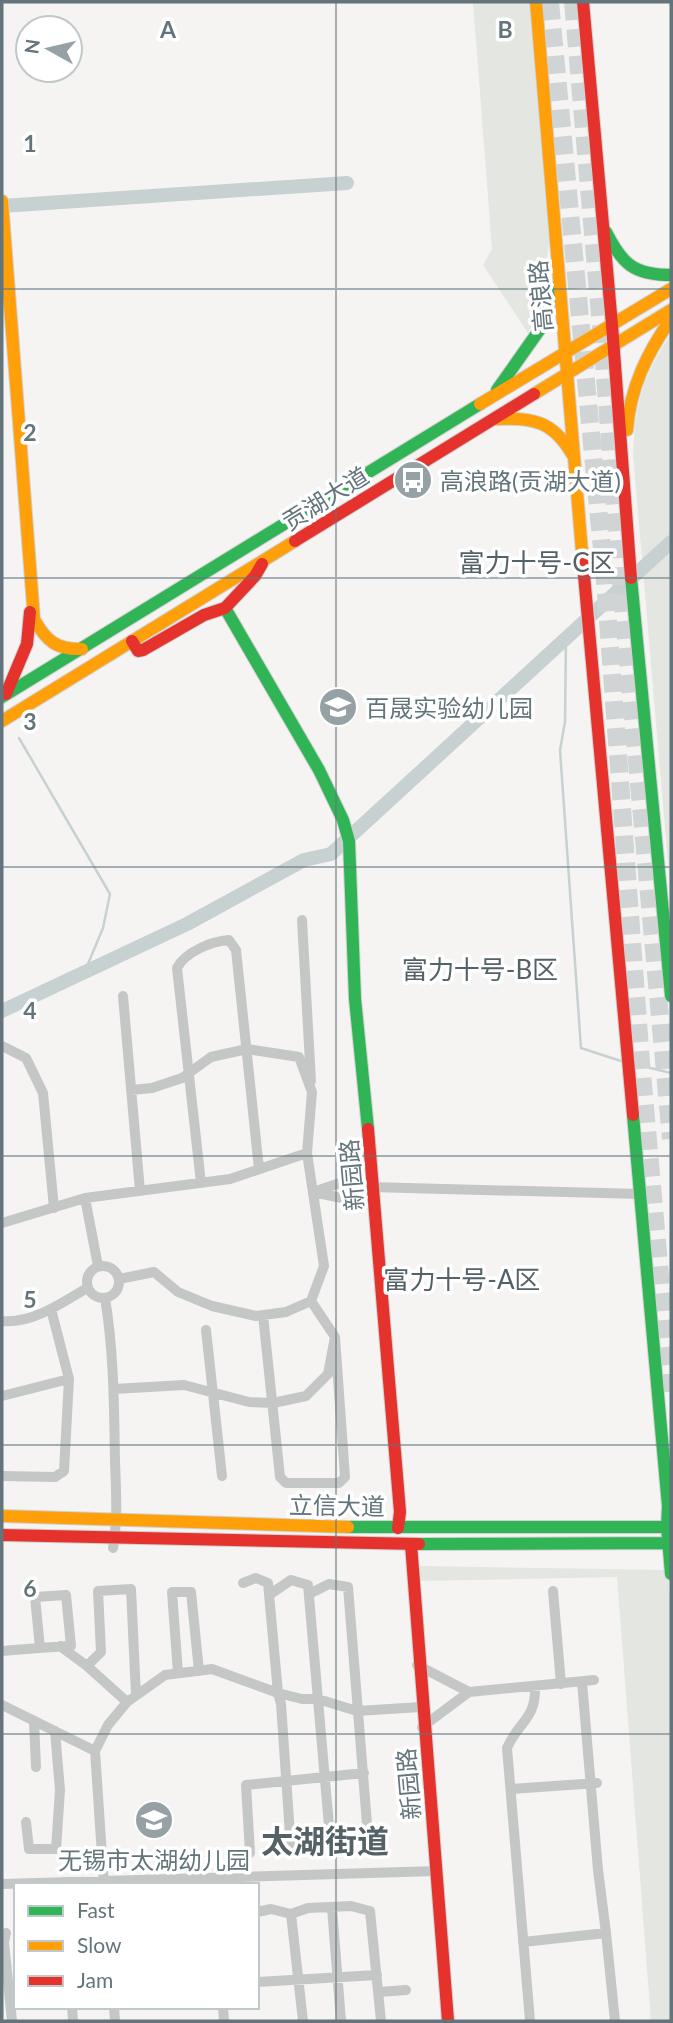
<svg xmlns="http://www.w3.org/2000/svg" width="673" height="2023" font-family="Lato,'Noto Sans SC',sans-serif">
  <rect width="100%" height="100%" fill="#f5f4f3"/>
  <path fill="#e4e6e1" d="M 473,2 L 529,2 L 549,242 L 542,305 L 528,333 L 483,265 L 492,249 Z
    M 671,334 L 671,898 L 633,454 C 635,403 643,376 671,334 Z
    M 420,1566 L 668,1570 L 671,1608 L 671,2021 L 651,2021 L 617,1577 L 420,1581 Z"/>
  <g fill="none" stroke-linecap="round" stroke-linejoin="round">
    <path stroke="#c7d1d2" stroke-width="2.5" d="M 566,637 L 565,722 L 560,750 L 581,1048 L 624,1062
      M 19,738 L 110,894 L 103,928 L 85,971
      M 634,1064 L 671,1073"/>
    <path stroke="#c7d1d2" stroke-width="14" d="M 2,206 L 347,183
      M 2,1011 L 187,924 L 304,860 L 331,854 L 671,542"/>
    <path stroke="#d0d4d5" stroke-width="18" stroke-dasharray="18 9" stroke-linecap="butt" d="M 550,2 L 605,581 L 641,1062 L 671,1399
      M 573,2 L 603,350 L 620,573 L 671,1139"/>
    <defs>
      <path id="fast" d="M 606,232 C 622,264 634,275 671,275
        M 497,390 L 540,329 L 555,287
        M 631,578 L 671,996
        M 225,608 L 319,770 L 343,820 L 349,841 L 355,999 L 368,1129
        M 2,697 L 480,404
        M 633,1115 L 668,1506 L 667,1527 L 671,1574
        M 348,1527 L 671,1527
        M 419,1544 L 671,1543"/>
      <path id="slow" d="M 536,2 L 583,564
        M 2,201 L 34,619 C 46,641 57,650 82,649
        M 534,394 L 671,310
        M 480,404 L 671,289
        M 496,419 C 532,417 553,421 572,454
        M 627,430 C 630,388 647,353 671,319
        M 2,721 L 295,541
        M 2,1516 L 348,1527"/>
      <path id="jam" d="M 583,2 L 612,325 L 631,578
        M 295,541 L 534,394
        M 583,564 L 633,1115
        M 132,641 L 138,651 L 143,650 L 204,615 L 225,608 L 255,576 L 262,564
        M 6,694 L 27,644 L 30,612
        M 368,1129 L 400,1512 L 398,1528
        M 2,1535 L 419,1544
        M 411,1544 L 448,2021"/>
    </defs>
    <use href="#fast" stroke="#d0d1d1" stroke-width="14"/>
    <use href="#slow" stroke="#d0d1d1" stroke-width="14"/>
    <use href="#jam" stroke="#d0d1d1" stroke-width="14"/>
    <path stroke="#c5c7c7" stroke-width="10" d="M 302,920 L 311,1081
      M 123,996 L 140,1191
      M 2,1046 L 26,1058 L 43,1093 L 54,1208
      M 131,1090 L 152,1088 L 182,1078 L 211,1057 L 247,1049 L 299,1057 L 312,1092 L 307,1153
      M 201,1183 L 177,968 C 185,952 212,941 229,940 L 236,950 L 259,1169
      M 313,1192 L 349,1180 L 370,1187 L 640,1194
      M 313,1192 L 351,1200 L 370,1187
      M 85,1198 L 230,1179 L 307,1153 L 324,1266 L 311,1301 L 286,1312 L 256,1316 L 212,1306 L 178,1292 L 154,1272 L 119,1279
      M 2,1223 L 85,1198 L 98,1266
      M87 1282a16 16 0 1 1 32 0a16 16 0 1 1-32 0Z
      M 105,1298 C 114,1352 114,1407 115,1461 C 116,1490 118,1520 113,1548
      M 263,1315 L 280,1477 L 286,1483 L 339,1483 L 345,1477 L 335,1337
      M 2,1321 C 32,1324 62,1303 87,1288
      M 206,1330 L 222,1476
      M 114,1389 L 184,1385 L 249,1402 L 273,1403 L 306,1396 L 328,1374 L 335,1337 L 311,1301
      M 2,1396 L 69,1379
      M 2,1476 L 55,1477 L 64,1471 L 69,1379 L 51,1309
      M 243,1583 L 256,1578 L 268,1583 L 278,1693 L 281,1704 L 291,1849
      M 553,1591 L 561,1684
      M 309,1594 L 329,1584 L 348,1587 L 369,1849
      M 269,1595 L 291,1580 L 308,1585 L 331,1849
      M 60,1646 L 87,1666 L 101,1652 L 98,1591 L 131,1589 L 136,1695
      M 2,1651 C 25,1649 48,1647 71,1646 L 66,1595 L 35,1597 L 40,1648
      M 417,1665 L 469,1692 L 594,1680
      M 87,1666 L 127,1702
      M 178,1673 L 172,1592 L 191,1592 L 199,1671
      M 582,1682 L 598,1870 L 606,1933
      M 2,1705 L 95,1751
      M 34,1721 L 36,1767
      M 422,1727 L 469,1692
      M 511,1789 L 597,1783
      M 26,1822 L 29,1849 L 56,1849 L 60,1790 L 55,1731
      M 250,1853 L 246,1785 L 364,1773
      M 2,1884 L 437,1871
      M 104,1885 L 95,1751 L 108,1725 L 127,1702 L 165,1675 L 212,1669 L 278,1693 L 302,1699 L 318,1699 L 357,1711 L 421,1707
      M 332,1908 L 341,2021
      M 257,1912 L 271,1909 L 291,1914 L 308,1908 L 351,1906 L 370,1911 L 381,2021
      M 291,1914 L 303,2021
      M 6,1933 L 4,1942 L 12,2021
      M 523,1942 L 606,1933 L 615,2021
      M 257,1982 L 377,1975
      M 379,1992 L 406,1990
      M 72,2007 L 73,2021
      M 114,2007 L 115,2021
      M 223,2007 L 224,2021
      M 530,2021 L 507,1748 C 519,1721 536,1719 535,1687"/>
    <use href="#fast" stroke="#30b455" stroke-width="12"/>
    <use href="#slow" stroke="#ff9f0a" stroke-width="12"/>
    <use href="#jam" stroke="#e5322d" stroke-width="12"/>
  </g>
  <path fill="none" stroke="#63757b" stroke-width="2" stroke-opacity="0.55" d="M 336,2 L 336,2021M 2,289 L 671,289M 2,578 L 671,578M 2,867 L 671,867M 2,1156 L 671,1156M 2,1445 L 671,1445M 2,1734 L 671,1734"/>
  <defs>
    <symbol id="bus-disc" viewBox="-11 -11 22 22"><circle r="9.5" fill="#96a1a5" stroke="#fff"/><path d="M-5-6H5V4H4V6H2V4H-2V6H-4V4H-5ZM-3.5-4V0h7V-4ZM-3.5 1.2v1.5H-2V1.2ZM2 1.2v1.5H3.5V1.2Z" fill="#fff"/></symbol>
    <symbol id="school-disc" viewBox="-11 -11 22 22"><circle r="9.5" fill="#96a1a5" stroke="#fff"/><path d="M0-5L7-2L0 1L-7-2ZM-4 1L0 2.5L4 1V4Q0 6-4 4Z" fill="#fff"/></symbol>
  </defs>
  <g fill-rule="evenodd">
    <use href="#bus-disc" x="391" y="458" width="44" height="44"/>
    <use href="#school-disc" x="316" y="685" width="44" height="44"/>
    <use href="#school-disc" x="132" y="1798" width="44" height="44"/>
  </g>
  <g text-anchor="middle" dominant-baseline="central" stroke-width="7" stroke-linejoin="round" paint-order="stroke">
    <g font-size="24" fill="#63757b" stroke="#fff">
      <text transform="translate(540 296) rotate(-95)">高浪路</text>
      <text transform="translate(325 498) rotate(-32)">贡湖大道</text>
      <text transform="translate(351 1175) rotate(-95)">新园路</text>
      <text transform="translate(337 1505) rotate(1)">立信大道</text>
      <text transform="translate(408 1784) rotate(-95)">新园路</text>
    </g>
    <g font-size="24" fill="#63757b" stroke="#fff" text-anchor="start">
      <text x="440" y="480">高浪路(贡湖大道)</text>
      <text x="365" y="707">百晟实验幼儿园</text>
      <text x="154" y="1859" text-anchor="middle">无锡市太湖幼儿园</text>
    </g>
    <g font-size="26" fill="#546267" stroke="#fff">
      <text x="537" y="562">富力十号-C区</text>
      <text x="480" y="969">富力十号-B区</text>
      <text x="462" y="1279">富力十号-A区</text>
    </g>
    <g font-size="32" font-weight="bold" fill="#546267" stroke="#fff">
      <text x="325" y="1840">太湖街道</text>
    </g>
  </g>
  <g font-size="23" text-anchor="middle" font-weight="bold" fill="#63757b" stroke="#fff" stroke-width="7" stroke-linejoin="round" paint-order="stroke">
    <text x="168" y="38">A</text>
    <text x="505" y="38">B</text>
    <text x="30" y="152">1</text>
    <text x="30" y="441">2</text>
    <text x="30" y="730">3</text>
    <text x="30" y="1019">4</text>
    <text x="30" y="1308">5</text>
    <text x="30" y="1597">6</text>
  </g>
  <rect width="673" height="2023" fill="none" stroke="#63757b" stroke-width="7"/>
  <rect x="14" y="1883" width="245" height="126" fill="#ffffff" stroke="#c1c8ca" stroke-width="2"/>
  <rect x="28" y="1906" width="35" height="10" fill="#30b455" stroke="#c1c8ca" stroke-width="2"/>
  <text x="77" y="1918" font-size="21" fill="#63757b">Fast</text>
  <rect x="28" y="1941" width="35" height="10" fill="#ff9f0a" stroke="#c1c8ca" stroke-width="2"/>
  <text x="77" y="1953" font-size="21" fill="#63757b">Slow</text>
  <rect x="28" y="1976" width="35" height="10" fill="#e5322d" stroke="#c1c8ca" stroke-width="2"/>
  <text x="77" y="1988" font-size="21" fill="#63757b">Jam</text>
  <g transform="translate(49 49) rotate(278)"><circle r="33" fill="#ffffff" stroke="#c1c8ca" stroke-width="2"/>
  <path d="M0-5L12 26L0 18L-12 26Z" fill="#96a1a5"/>
  <text y="-10" font-size="19" font-weight="bold" text-anchor="middle" fill="#63757b">N</text>
  </g>
</svg>
